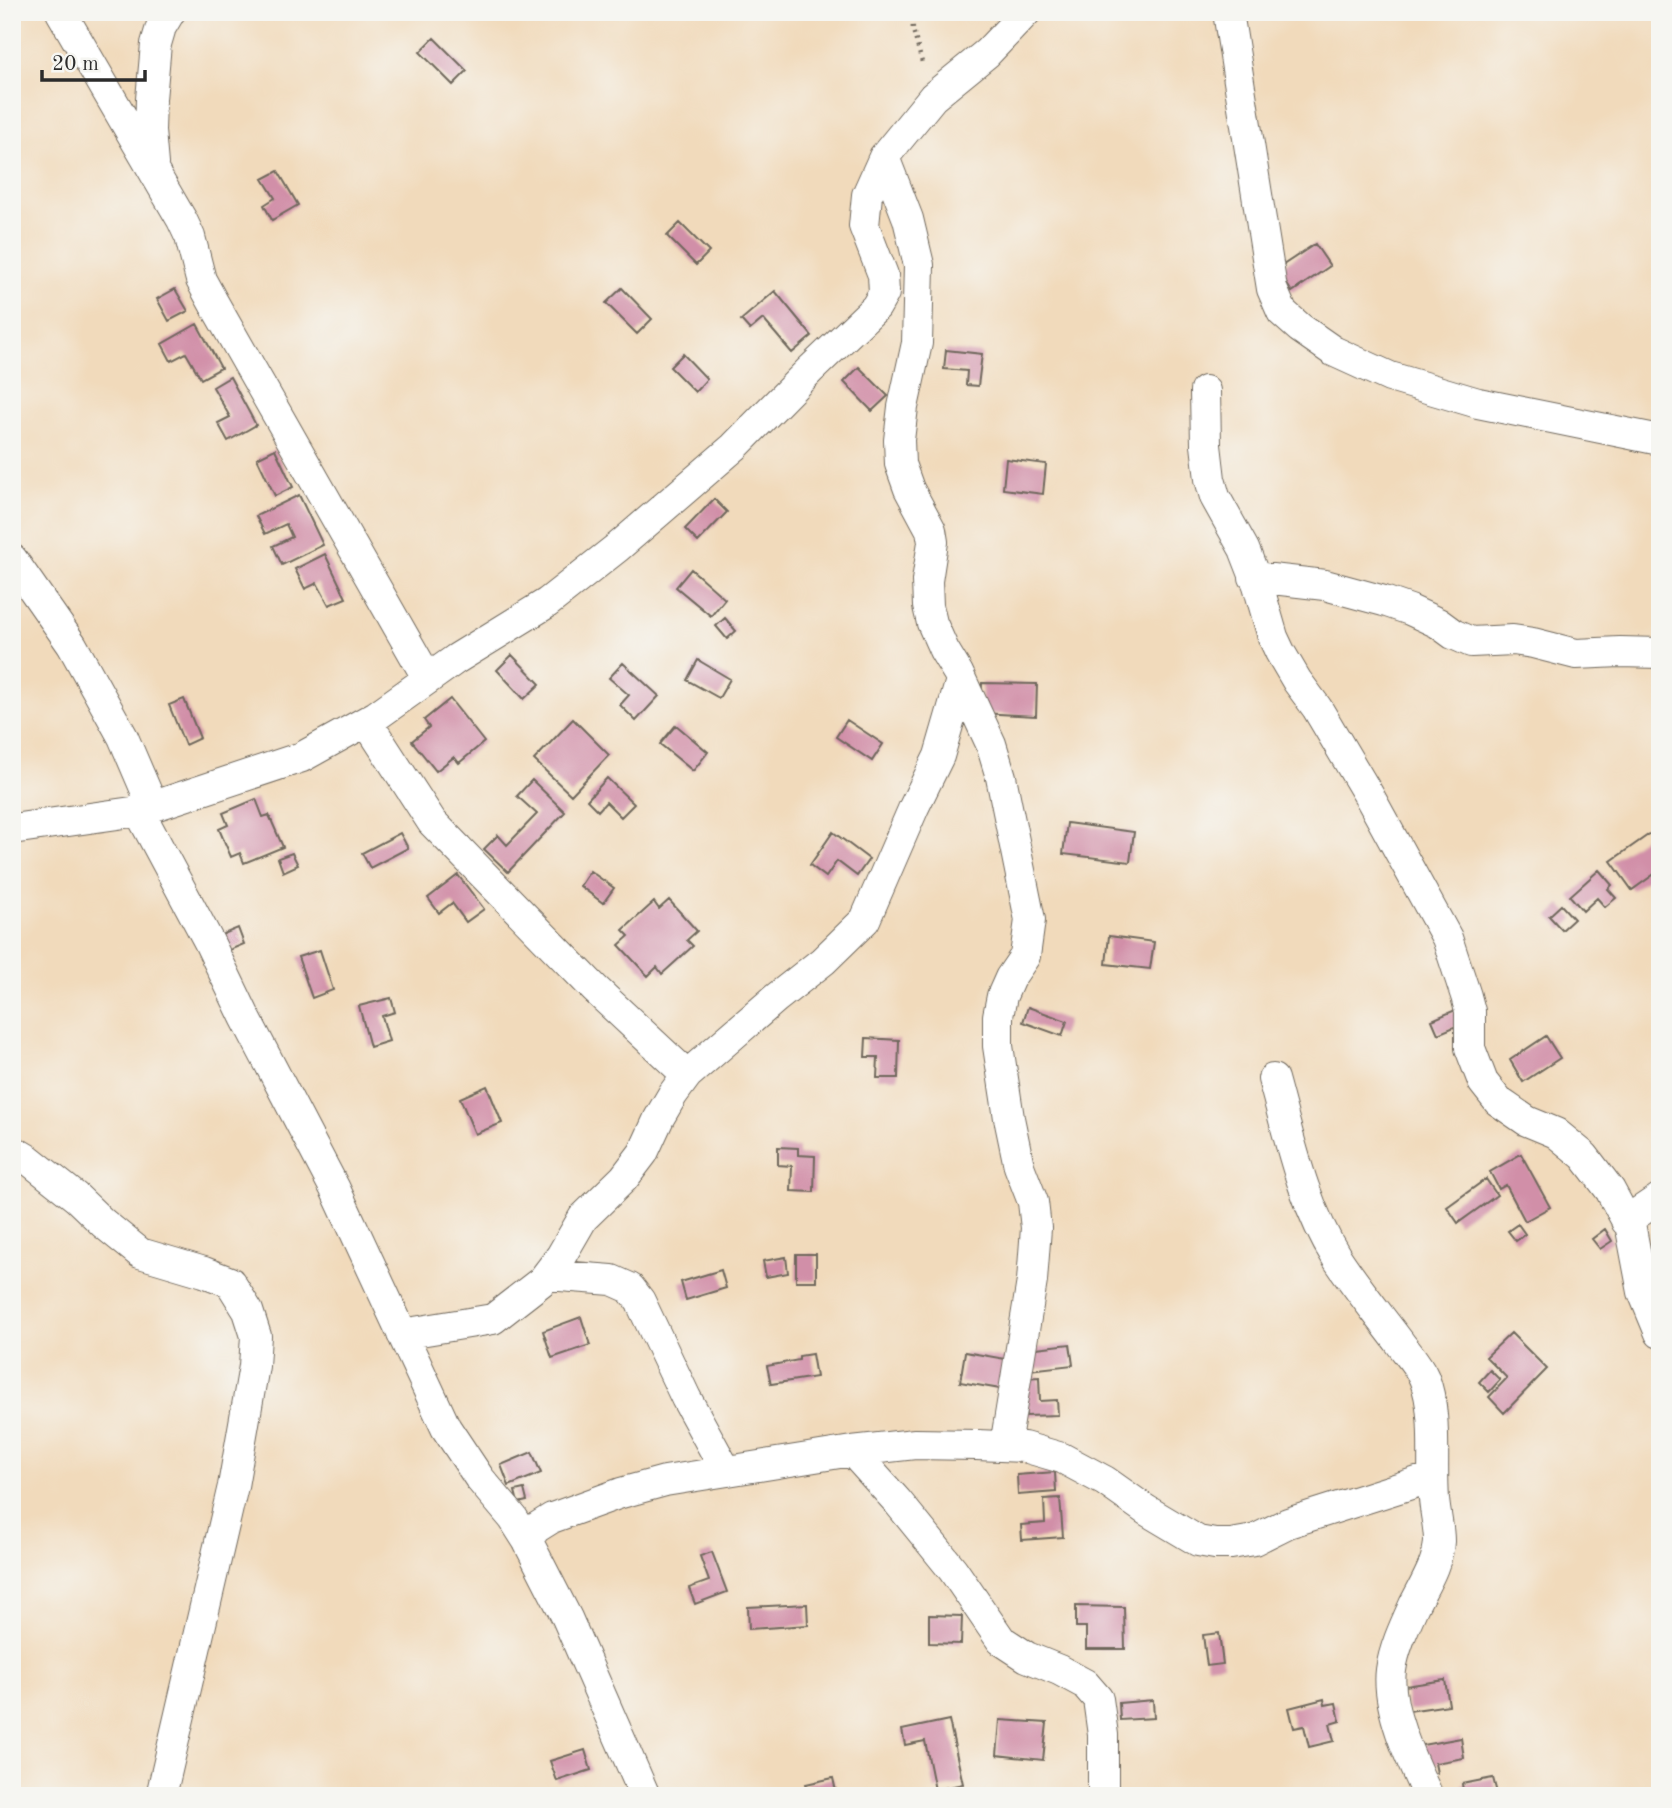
<svg xmlns="http://www.w3.org/2000/svg" width="1672" height="1808" font-family="'Old Standard TT',serif">
  <rect width="100%" height="100%" fill="#f6f6f2"/>
  <filter id="ink" filterUnits="userSpaceOnUse"><feTurbulence type="fractalNoise" baseFrequency=".0143" numOctaves="2"/><feDisplacementMap in="SourceGraphic" scale="14" xChannelSelector="R" yChannelSelector="G"/><feConvolveMatrix kernelMatrix="1 2 1 2 8 2 1 2 1" color-interpolation-filters="sRGB"/></filter>
  <filter id="wash" filterUnits="userSpaceOnUse"><feTurbulence type="fractalNoise" baseFrequency=".00686" numOctaves="4" result="noise"/><feDisplacementMap in="SourceGraphic" scale="28" xChannelSelector="R" yChannelSelector="G"/><feGaussianBlur stdDeviation="1.57" result="paint"/><feColorMatrix in="noise" values="0 0 0 0 0 0 0 0 0 0 0 0 0 0 0 0 0 1.4 0 .05"/><feComposite in="paint" operator="in"/></filter>
  <g filter="url(#wash)">
    <rect width="100%" height="100%" fill="#f1dabb"/>
    <g id="blocks">
      <path fill="#d18fa8" d="M 434,38 L 467,71 L 453,85 L 420,52 Z
        M 278,171 L 298,205 L 272,220 L 264,205 L 275,198 L 263,179 Z
        M 680,223 L 709,252 L 696,265 L 667,236 Z
        M 1315,244 L 1330,266 L 1292,292 L 1277,269 Z
        M 622,288 L 652,319 L 637,334 L 606,303 Z
        M 175,289 L 188,311 L 169,321 L 157,299 Z
        M 775,291 L 812,336 L 792,353 L 763,319 L 750,330 L 741,320 Z
        M 197,324 L 221,368 L 201,379 L 186,353 L 171,361 L 162,344 Z
        M 946,350 L 982,354 L 978,386 L 966,385 L 967,371 L 944,369 Z
        M 683,354 L 707,379 L 695,392 L 670,367 Z
        M 859,367 L 888,396 L 872,411 L 844,382 Z
        M 230,377 L 256,425 L 228,441 L 218,423 L 230,417 L 213,387 Z
        M 275,449 L 293,487 L 275,496 L 257,458 Z
        M 1006,459 L 1046,464 L 1043,494 L 1003,489 Z
        M 299,495 L 323,545 L 282,565 L 273,546 L 292,537 L 286,524 L 265,534 L 256,516 Z
        M 714,499 L 727,512 L 698,542 L 685,529 Z
        M 325,554 L 346,598 L 329,605 L 317,583 L 305,589 L 295,569 Z
        M 691,569 L 725,599 L 711,616 L 676,587 Z
        M 725,618 L 736,631 L 727,639 L 716,626 Z
        M 512,655 L 540,684 L 524,699 L 497,670 Z
        M 698,660 L 730,679 L 719,698 L 687,680 Z
        M 623,663 L 659,696 L 636,721 L 620,705 L 629,695 L 609,678 Z
        M 982,683 L 1037,684 L 1036,716 L 981,713 Z
        M 184,699 L 200,738 L 185,745 L 169,705 Z
        M 450,699 L 484,742 L 459,763 L 454,757 L 436,771 L 412,741 L 429,727 L 424,720 Z
        M 573,719 L 609,755 L 571,795 L 534,760 Z
        M 847,720 L 883,744 L 872,761 L 836,737 Z
        M 676,725 L 708,752 L 693,771 L 660,744 Z
        M 607,778 L 634,804 L 621,817 L 606,802 L 598,811 L 587,800 Z
        M 532,780 L 565,812 L 508,872 L 484,849 L 498,835 L 507,845 L 537,814 L 517,796 Z
        M 256,799 L 263,817 L 269,815 L 283,847 L 244,863 L 240,853 L 231,857 L 219,829 L 228,825 L 223,813 Z
        M 1067,823 L 1134,832 L 1130,862 L 1063,854 Z
        M 1658,828 L 1660,830 L 1660,870 L 1632,890 L 1611,861 Z
        M 833,832 L 869,859 L 857,876 L 837,861 L 826,877 L 810,865 Z
        M 400,833 L 408,848 L 370,868 L 362,853 Z
        M 292,853 L 298,865 L 283,872 L 278,858 Z
        M 1599,870 L 1612,885 L 1608,889 L 1616,898 L 1605,907 L 1597,898 L 1583,911 L 1570,896 Z
        M 590,871 L 614,888 L 603,903 L 580,886 Z
        M 458,875 L 484,909 L 466,922 L 452,903 L 439,913 L 428,898 Z
        M 669,900 L 697,931 L 687,940 L 693,946 L 662,974 L 657,967 L 648,976 L 619,945 L 629,936 L 623,930 L 654,902 L 659,909 Z
        M 1561,905 L 1574,919 L 1562,930 L 1549,916 Z
        M 238,928 L 244,944 L 220,954 L 214,938 Z
        M 1109,936 L 1154,942 L 1150,969 L 1106,964 Z
        M 320,950 L 333,990 L 312,998 L 298,957 Z
        M 391,998 L 395,1012 L 382,1016 L 389,1041 L 370,1047 L 359,1006 Z
        M 1028,1007 L 1067,1021 L 1062,1036 L 1023,1022 Z
        M 1460,1008 L 1466,1022 L 1438,1034 L 1432,1020 Z
        M 1546,1036 L 1560,1058 L 1523,1082 L 1510,1060 Z
        M 866,1038 L 899,1040 L 898,1078 L 877,1078 L 878,1057 L 865,1057 Z
        M 487,1086 L 502,1123 L 475,1134 L 460,1098 Z
        M 778,1147 L 798,1148 L 798,1155 L 815,1156 L 814,1192 L 791,1191 L 792,1166 L 778,1165 Z
        M 1521,1154 L 1550,1207 L 1525,1221 L 1506,1185 L 1499,1189 L 1490,1172 Z
        M 1486,1179 L 1497,1195 L 1458,1223 L 1447,1207 Z
        M 1518,1224 L 1525,1234 L 1516,1241 L 1508,1231 Z
        M 1605,1229 L 1612,1241 L 1600,1249 L 1592,1239 Z
        M 796,1254 L 816,1254 L 816,1281 L 796,1281 Z
        M 786,1257 L 788,1273 L 766,1277 L 763,1261 Z
        M 721,1270 L 726,1288 L 686,1300 L 681,1282 Z
        M 581,1317 L 590,1345 L 552,1358 L 543,1331 Z
        M 1511,1333 L 1547,1369 L 1504,1413 L 1489,1397 L 1507,1378 L 1486,1357 Z
        M 1070,1344 L 1073,1365 L 1030,1370 L 1028,1349 Z
        M 965,1352 L 1011,1360 L 1006,1390 L 960,1382 Z
        M 812,1354 L 816,1377 L 771,1384 L 767,1366 L 799,1360 L 799,1356 Z
        M 1490,1370 L 1500,1380 L 1489,1392 L 1479,1382 Z
        M 1039,1377 L 1040,1401 L 1057,1400 L 1058,1415 L 1026,1416 L 1025,1378 Z
        M 532,1452 L 541,1473 L 509,1486 L 501,1465 Z
        M 1055,1472 L 1056,1492 L 1018,1495 L 1017,1475 Z
        M 524,1489 L 527,1501 L 518,1503 L 515,1491 Z
        M 1060,1498 L 1063,1537 L 1022,1540 L 1021,1525 L 1045,1523 L 1044,1499 Z
        M 712,1552 L 727,1592 L 695,1604 L 689,1588 L 709,1581 L 700,1556 Z
        M 807,1604 L 808,1625 L 749,1629 L 748,1607 Z
        M 1076,1606 L 1124,1607 L 1125,1649 L 1086,1649 L 1086,1627 L 1076,1627 Z
        M 929,1615 L 962,1616 L 961,1644 L 929,1643 Z
        M 1219,1633 L 1223,1664 L 1207,1666 L 1203,1635 Z
        M 1445,1680 L 1449,1705 L 1408,1711 L 1405,1686 Z
        M 1324,1699 L 1325,1705 L 1336,1703 L 1340,1721 L 1330,1724 L 1334,1741 L 1309,1747 L 1304,1726 L 1294,1728 L 1289,1708 Z
        M 1153,1700 L 1154,1718 L 1120,1720 L 1119,1703 Z
        M 949,1720 L 963,1784 L 935,1790 L 925,1741 L 905,1745 L 902,1730 Z
        M 1000,1720 L 1047,1723 L 1043,1760 L 997,1755 Z
        M 1461,1738 L 1464,1758 L 1435,1763 L 1437,1773 L 1423,1776 L 1417,1746 Z
        M 585,1750 L 591,1770 L 557,1781 L 550,1761 Z
        M 833,1778 L 837,1796 L 808,1796 L 806,1784 Z
        M 1493,1778 L 1497,1793 L 1484,1796 L 1464,1796 L 1462,1784 Z"/>
    </g>
  </g>
  <g filter="url(#ink)">
    <use href="#blocks" fill-opacity="0" stroke="#70685d" stroke-width="2"/>
    <g fill="none" stroke-linecap="round" stroke-linejoin="round">
      <defs>
        <path id="street" d="M 61,12 L 182,220 L 190,237 L 201,280 L 213,302 L 428,679
          M 1228,12 L 1272,289 L 1282,312 L 1300,328 L 1333,351 L 1390,377 L 1478,403 L 1660,440
          M 884,157 L 908,219 L 919,265 L 917,343 L 903,407 L 899,440 L 900,464 L 909,489 L 931,530 L 933,542 L 927,581 L 928,606 L 932,623 L 944,650 L 958,673 L 991,744 L 1001,777 L 1030,920 L 1025,956 L 1010,978 L 1002,996 L 998,1016 L 998,1046 L 1009,1118 L 1019,1166 L 1033,1202 L 1036,1228 L 1032,1281 L 1005,1446
          M 153,164 L 150,131 L 151,99 L 156,44 L 161,27 L 170,12
          M 1205,391 L 1206,445 L 1210,479 L 1215,497 L 1244,549 L 1258,585 L 1273,637 L 1280,652 L 1297,681 L 1317,708 L 1368,794 L 1447,938 L 1466,996 L 1470,1011 L 1470,1048 L 1483,1082 L 1498,1101 L 1527,1121 L 1556,1133 L 1584,1156 L 1610,1190 L 1631,1229 L 1643,1292 L 1660,1333
          M 12,559 L 72,645 L 123,737 L 153,807
          M 1254,577 L 1325,585 L 1384,601 L 1410,610 L 1438,623 L 1453,634 L 1471,642 L 1513,640 L 1533,643 L 1576,654 L 1620,652 L 1660,653
          M 367,722 L 432,822 L 595,989 L 687,1075
          M 139,811 L 209,942 L 245,1017 L 335,1189 L 446,1428 L 480,1479 L 513,1518 L 527,1540 L 567,1618 L 645,1796
          M 12,829 L 139,811 L 302,757 L 376,716 L 456,659 L 547,603 L 618,547 L 734,447 L 810,370 L 876,307 L 884,293 L 883,275 L 864,226 L 867,195 L 884,157 L 933,97 L 987,53 L 1026,12
          M 1273,1079 C 1290,1140 1303,1204 1337,1258 C 1356,1287 1379,1315 1400,1343 C 1408,1354 1419,1366 1424,1378 C 1438,1413 1431,1462 1434,1499 C 1435,1513 1439,1527 1439,1541 C 1438,1564 1424,1585 1414,1605 C 1405,1625 1394,1648 1391,1670 C 1386,1708 1412,1762 1428,1796
          M 12,1150 L 29,1160 L 77,1198 L 103,1223 L 140,1253 L 204,1272 L 230,1282 L 248,1311 L 256,1336 L 254,1366 L 233,1486 L 161,1796
          M 1626,1221 L 1660,1198
          M 547,1275 L 612,1280 L 630,1288 L 640,1301 L 686,1398 L 726,1471
          M 402,1334 L 493,1319 L 542,1281 L 561,1256 L 583,1218 L 624,1178 L 643,1153 L 659,1118 L 673,1094 L 687,1075 L 776,998 L 823,961 L 865,920 L 914,807 L 939,756 L 961,680
          M 852,1451 L 897,1501 L 953,1570 L 1001,1640 L 1027,1657 L 1059,1670 L 1085,1684 L 1098,1699 L 1103,1735 L 1103,1796
          M 527,1540 L 536,1528 L 552,1518 L 621,1493 L 665,1481 L 852,1451 L 915,1444 L 977,1445 L 1024,1447 L 1062,1458 L 1105,1481 L 1146,1510 L 1198,1541 L 1215,1544 L 1231,1544 L 1254,1540 L 1288,1523 L 1433,1477"/>
      </defs>
      <use href="#street" stroke="#70685d" stroke-width="32"/>
      <path stroke="#70685d" stroke-width="4.5" stroke-dasharray="2 5" stroke-linecap="butt" d="M 912,12 L 913,30 L 923,66"/>
      <use href="#street" stroke="#fff" stroke-width="30"/>
    </g>
  </g>
  <rect width="1672" height="1808" fill="none" stroke="#f6f6f2" stroke-width="42"/>
  <path d="M42 70v10h103v-10" fill="none" stroke="#2b2b2b" stroke-width="3.5"/>
  <text x="52" y="70" font-size="21" fill="#2b2b2b" stroke="#f6f6f2" stroke-width="5" paint-order="stroke">20 m</text>
</svg>
